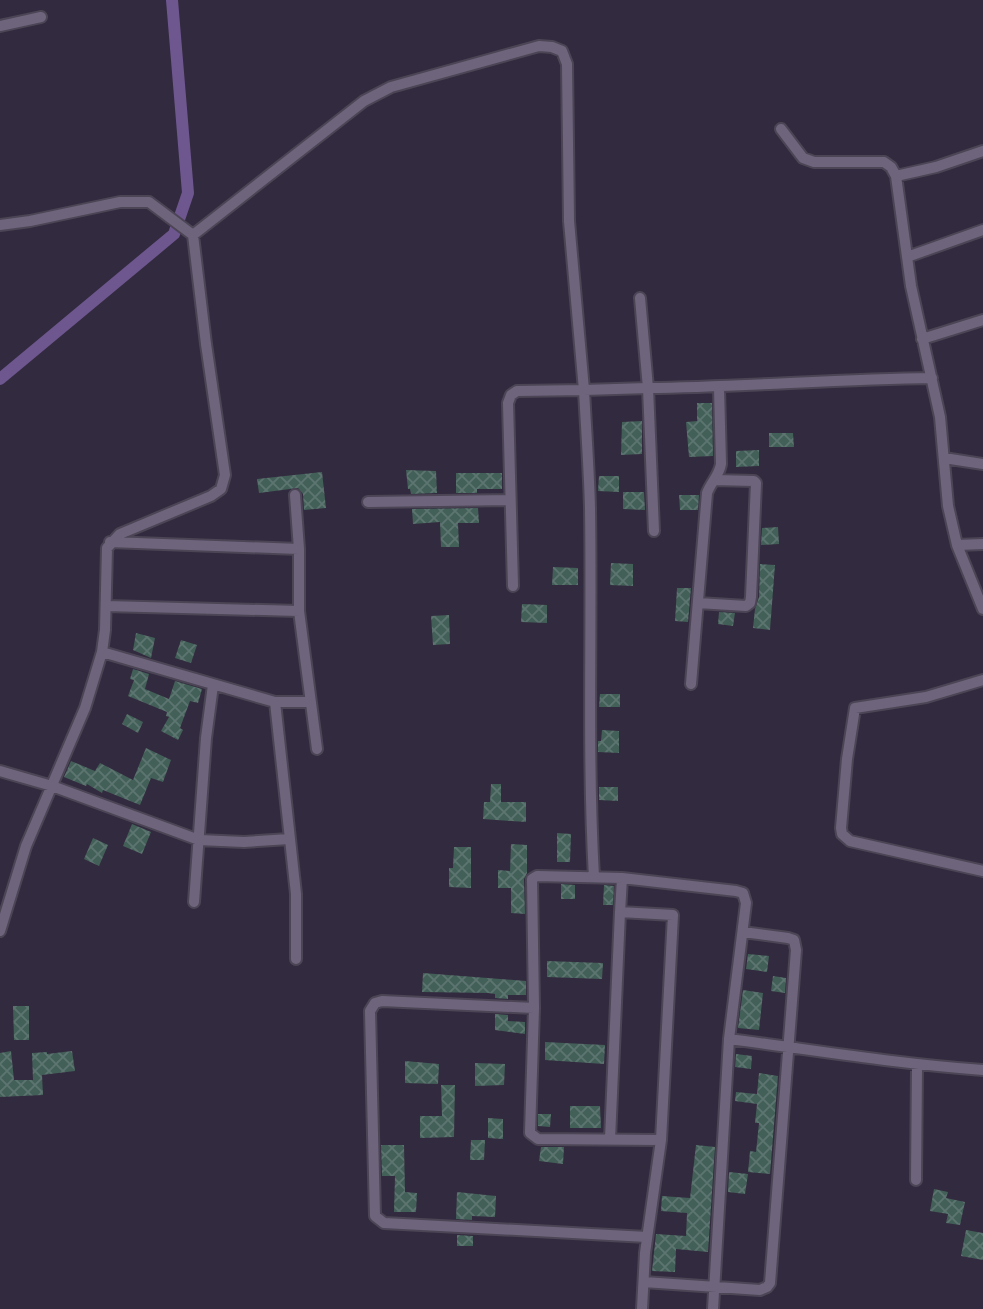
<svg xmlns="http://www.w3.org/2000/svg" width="983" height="1309" font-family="'Zilla Slab',serif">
  <defs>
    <pattern id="building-cross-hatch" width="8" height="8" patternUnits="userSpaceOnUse" patternTransform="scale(1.75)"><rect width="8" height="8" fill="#425f58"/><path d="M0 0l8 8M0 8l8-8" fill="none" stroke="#5d7570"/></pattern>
  </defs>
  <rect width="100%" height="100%" fill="#322a3e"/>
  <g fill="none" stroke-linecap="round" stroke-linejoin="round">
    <path stroke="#6e568f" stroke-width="12" d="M 0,379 L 174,234 L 188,193 L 172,0"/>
  </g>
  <path fill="url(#building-cross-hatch)" d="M 697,403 L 712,403 L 713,456 L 689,457 L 686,422 L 697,421 Z
    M 642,421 L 642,454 L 621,455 L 622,422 Z
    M 769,433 L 793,433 L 794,447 L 769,447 Z
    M 759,450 L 759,466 L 736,467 L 736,451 Z
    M 406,470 L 436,471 L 437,493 L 411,494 L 410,489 L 408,489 Z
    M 322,472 L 326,508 L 304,510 L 303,494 L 298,488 L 259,493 L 257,479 Z
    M 456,473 L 502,473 L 502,489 L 477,489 L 477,493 L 456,493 Z
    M 599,476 L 619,476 L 619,492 L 598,491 Z
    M 623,492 L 644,492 L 645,510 L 623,509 Z
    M 679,495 L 699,495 L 698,510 L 680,510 Z
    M 478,508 L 479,523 L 458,523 L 459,547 L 441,547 L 440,522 L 413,524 L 412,509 Z
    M 778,527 L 779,544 L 761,545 L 762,528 Z
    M 611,563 L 633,564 L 633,586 L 610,585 Z
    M 760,564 L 775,565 L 770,630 L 753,628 L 755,609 L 759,597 Z
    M 553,567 L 578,568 L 578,585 L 552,585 Z
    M 677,588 L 691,588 L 688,622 L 675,621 Z
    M 522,604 L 547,605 L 547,623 L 521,622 Z
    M 719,612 L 735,613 L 733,626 L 718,624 Z
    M 449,615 L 450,644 L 433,645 L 431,616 Z
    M 136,633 L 155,638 L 151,658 L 133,650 Z
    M 181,640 L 197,645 L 191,663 L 175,658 Z
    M 133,669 L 149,674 L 145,689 L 169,699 L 175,681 L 202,689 L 198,703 L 190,701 L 180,728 L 183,730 L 178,740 L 161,731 L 169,717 L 166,716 L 167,712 L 128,696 L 134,680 L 130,679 Z
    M 600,694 L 620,694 L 620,707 L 599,707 Z
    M 127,714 L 143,722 L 138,733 L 122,724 Z
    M 602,730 L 619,731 L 619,753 L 598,752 L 598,741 L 601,741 Z
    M 146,748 L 171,760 L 163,782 L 151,778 L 140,805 L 103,790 L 102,793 L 87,784 L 86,786 L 64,777 L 71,761 L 95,771 L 100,763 L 133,780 Z
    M 491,784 L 501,784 L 501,802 L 526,802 L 526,822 L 483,819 L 484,802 L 490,802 Z
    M 599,787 L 618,787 L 618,801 L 599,800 Z
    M 132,824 L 151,832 L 142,854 L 123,846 Z
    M 557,833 L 571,834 L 570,862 L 557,862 Z
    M 93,838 L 108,845 L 99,866 L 84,859 Z
    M 511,844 L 527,845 L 527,873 L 524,879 L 525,914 L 511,913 L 511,888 L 498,888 L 498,870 L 510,871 Z
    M 454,847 L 471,847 L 471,888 L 449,887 L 449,868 L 453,868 Z
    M 561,884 L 575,885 L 575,899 L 561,899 Z
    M 604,885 L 614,886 L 613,905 L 603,905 Z
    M 748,954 L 769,956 L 767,972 L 746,969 Z
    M 547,961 L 603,963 L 602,979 L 547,977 Z
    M 423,973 L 526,981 L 526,995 L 508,995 L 508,999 L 495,998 L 495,994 L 488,993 L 422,992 Z
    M 773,976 L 786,978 L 785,993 L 771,991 Z
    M 743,990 L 763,993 L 759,1030 L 738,1028 Z
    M 13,1006 L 29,1006 L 29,1040 L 14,1040 Z
    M 495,1014 L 508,1015 L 508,1021 L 525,1022 L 525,1034 L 495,1030 Z
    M 545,1042 L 605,1045 L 604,1064 L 545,1060 Z
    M 11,1051 L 14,1080 L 33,1080 L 32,1053 L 47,1052 L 47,1054 L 72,1051 L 75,1071 L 42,1075 L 43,1095 L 0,1097 L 0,1053 Z
    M 736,1054 L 752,1056 L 751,1069 L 735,1067 Z
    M 405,1061 L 439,1064 L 438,1084 L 405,1083 Z
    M 475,1063 L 505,1064 L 504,1085 L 475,1086 Z
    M 759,1073 L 778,1076 L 770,1174 L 748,1172 L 750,1151 L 756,1152 L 759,1123 L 755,1123 L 757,1104 L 735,1101 L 736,1092 L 757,1094 Z
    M 441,1085 L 455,1085 L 454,1137 L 420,1138 L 420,1116 L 442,1116 Z
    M 570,1106 L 600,1106 L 601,1128 L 570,1128 Z
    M 538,1114 L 551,1114 L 550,1127 L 538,1126 Z
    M 488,1118 L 503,1119 L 503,1139 L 488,1138 Z
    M 471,1140 L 485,1140 L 484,1160 L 470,1160 Z
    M 381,1145 L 404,1145 L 405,1192 L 417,1193 L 416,1212 L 394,1212 L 395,1176 L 382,1176 Z
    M 696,1145 L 715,1147 L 708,1252 L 676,1249 L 675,1272 L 652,1271 L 656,1234 L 686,1236 L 687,1213 L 661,1211 L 662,1196 L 690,1198 Z
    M 541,1147 L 564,1147 L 563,1164 L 539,1161 Z
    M 729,1172 L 748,1174 L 745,1194 L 728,1192 Z
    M 934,1189 L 948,1192 L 946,1198 L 965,1202 L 960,1225 L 946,1223 L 948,1214 L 930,1211 Z
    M 457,1192 L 496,1196 L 495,1217 L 472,1216 L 472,1220 L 456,1219 Z
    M 966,1230 L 983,1233 L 983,1260 L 961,1256 Z
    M 457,1235 L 473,1236 L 473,1246 L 457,1246 Z"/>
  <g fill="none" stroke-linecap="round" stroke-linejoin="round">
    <defs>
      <path id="minor" d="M 0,26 L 41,17
        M 781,129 L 803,158 L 814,162 L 884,162 L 891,167 L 896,176 L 911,286 L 940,417 L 948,506 L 957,545 L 983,609
        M 896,176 L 936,167 L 983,151
        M 0,225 L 30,221 L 120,202 L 149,202 L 193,235 L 206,344 L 225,475 L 221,489 L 211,496 L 120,534 L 107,548 L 105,630 L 102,652 L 85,708 L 26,846 L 0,931
        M 193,235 L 364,101 L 391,87 L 539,46 L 552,47 L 562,51 L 567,64 L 569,221 L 584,390 L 517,391 L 511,395 L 508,403 L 513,586
        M 907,257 L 983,230
        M 922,339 L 983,320
        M 944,458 L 983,464
        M 295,495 L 299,549 L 299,611 L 317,749
        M 368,502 L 510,500
        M 654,531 L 648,388 C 743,387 837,379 932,378
        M 110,542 L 299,549
        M 957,545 L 983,544
        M 698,603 L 746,606 L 750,603 L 751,597 L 756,483 L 754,481 L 715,480
        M 106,606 L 299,611
        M 102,652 L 275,702 L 310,702
        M 983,680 L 926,697 L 855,708 L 847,759 L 841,828 L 842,834 L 850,841 L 983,871
        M 691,684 L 707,493 C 711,482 719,476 721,464 L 719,388
        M 275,702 L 296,894 L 296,959
        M 0,771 L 52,786 L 199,840 L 244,842 L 289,839
        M 594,877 C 587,754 592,631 590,508 C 589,469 586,429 584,390 L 648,388 L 640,298
        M 622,878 L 620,912 L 673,915 L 661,1140
        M 194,902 L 206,738 L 213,685
        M 534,1008 L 382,1001 L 375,1003 L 370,1011 L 375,1216 L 384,1223 L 647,1237
        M 729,1039 C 814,1050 898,1064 983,1070
        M 610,1139 L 620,912
        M 916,1180 L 917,1066
        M 644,1282 L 760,1290 L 767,1287 L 770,1283 L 796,950 L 794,940 L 788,938 L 743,932
        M 642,1309 L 645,1253 L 661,1140 L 538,1139 L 530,1133 L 534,1008 L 532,879 L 537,876 L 622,878 L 736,891 L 743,893 L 746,903 L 729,1039 L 713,1309"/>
    </defs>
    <use href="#minor" stroke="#4c4556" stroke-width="14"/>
    <use href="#minor" stroke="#6e657c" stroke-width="10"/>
  </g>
</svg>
